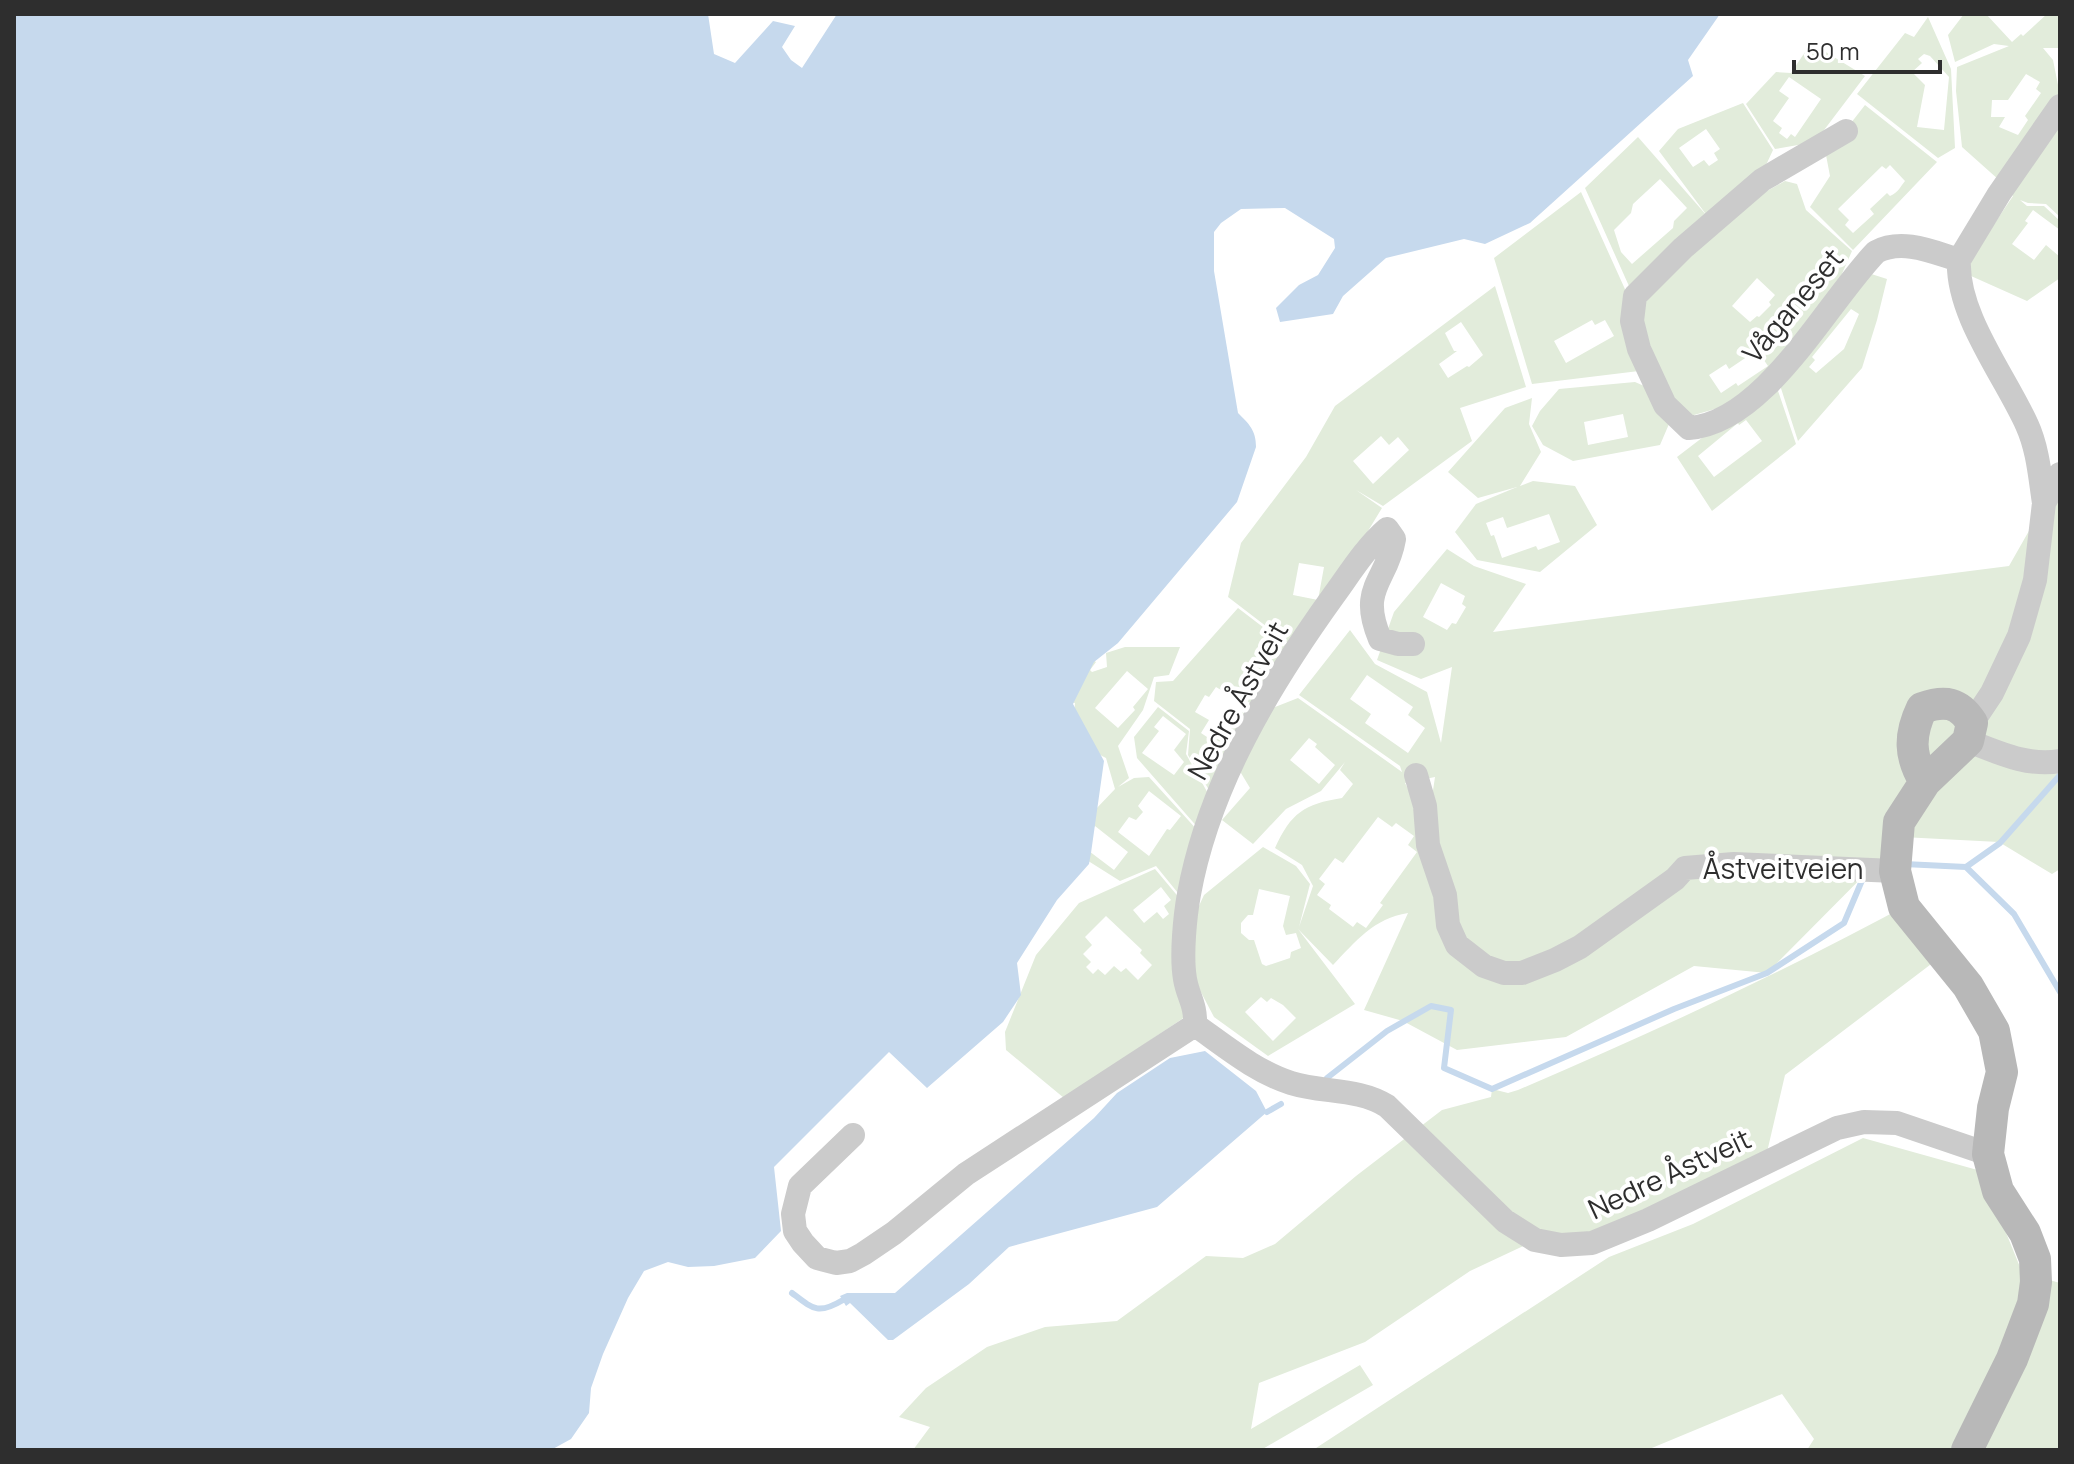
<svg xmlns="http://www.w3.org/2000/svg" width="2074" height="1464" font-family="Manrope,sans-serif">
  <rect width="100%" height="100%" fill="#fff"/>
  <path fill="#e2ecdb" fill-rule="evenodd" d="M 1964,14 L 1986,14 L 2012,42 L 2021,34 L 2023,36 L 2047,14 L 2060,14 L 2060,48 L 2043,48 L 2053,60 L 2060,95 L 1999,180 L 1962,147 L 1956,91 L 1957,67 L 2009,46 L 1994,44 L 1955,62 L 1948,35 ZM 2026,74 L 2040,82 L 2036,89 L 2041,93 L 2025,116 L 2028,120 L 2018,135 L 1999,127 L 2005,117 L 1991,117 L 1992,100 L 2008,100 Z
    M 1928,17 L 1951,69 L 1955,148 L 1938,158 L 1857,94 L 1905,33 L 1914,37 ZM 1924,54 L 1930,56 L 1949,77 L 1944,130 L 1917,127 L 1925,85 L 1912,72 L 1922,63 L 1918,59 Z
    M 1811,43 L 1865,76 L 1815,142 L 1775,149 L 1746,104 L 1776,72 L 1791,73 ZM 1789,77 L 1821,99 L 1795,137 L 1791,134 L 1787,139 L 1779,133 L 1782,128 L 1773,121 L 1789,98 L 1779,91 Z
    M 1743,103 L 1773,150 L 1760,178 L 1633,295 L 1585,188 L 1638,137 L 1708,217 L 1659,151 L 1678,129 ZM 1706,129 L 1720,149 L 1714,153 L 1718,160 L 1709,166 L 1704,160 L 1693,167 L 1679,148 ZM 1660,179 L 1687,208 L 1674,221 L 1673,228 L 1632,264 L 1621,252 L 1614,230 L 1631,213 L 1633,204 Z
    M 1865,105 L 1937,162 L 1853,250 L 1810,207 L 1830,176 L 1826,155 ZM 1890,165 L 1905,181 C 1900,187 1899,192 1890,196 L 1887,193 L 1870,209 L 1874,214 L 1853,233 L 1845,225 L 1849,220 L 1838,209 L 1882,166 L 1886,169 Z
    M 2060,124 L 2060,217 L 2046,204 L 2028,203 L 2020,200 L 2027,206 L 2044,206 L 2060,221 L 2060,230 L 2033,210 L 2025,221 L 2028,223 L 2012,244 L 2034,260 L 2046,245 L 2060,257 L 2060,278 L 2027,301 L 1971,276 L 1970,260 L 2013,196 L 2011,194 Z
    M 1785,181 L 1797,184 L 1806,210 L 1852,251 L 1837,285 L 1799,336 L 1736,403 L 1687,417 L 1648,364 L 1639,309 L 1731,211 ZM 1757,278 L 1775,295 L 1769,302 L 1771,305 L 1759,317 L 1757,316 L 1750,322 L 1732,306 ZM 1757,350 L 1768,366 L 1738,386 L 1736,383 L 1721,393 L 1709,375 L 1726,364 L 1729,369 Z
    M 1581,192 L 1629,298 L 1639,371 L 1532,384 L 1494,258 ZM 1592,320 L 1595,325 L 1605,320 L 1614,336 L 1566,363 L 1554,341 Z
    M 1865,272 L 1887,279 L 1877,320 L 1862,368 L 1798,441 L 1778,379 ZM 1851,309 L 1859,314 L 1844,349 L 1816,373 L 1809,367 L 1815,360 L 1812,357 Z
    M 1495,286 L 1526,387 L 1460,408 L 1472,441 L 1383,506 L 1356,490 L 1382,508 L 1296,649 L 1228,597 L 1241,543 L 1306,457 L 1335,406 ZM 1461,322 L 1483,355 L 1469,367 L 1467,366 L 1448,378 L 1439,364 L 1457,351 L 1454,351 L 1445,333 ZM 1381,436 L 1389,445 L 1398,437 L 1409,450 L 1373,484 L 1353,461 ZM 1299,563 L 1324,567 L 1318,600 L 1293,595 Z
    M 1635,382 L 1651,389 L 1669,424 L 1660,445 L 1573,461 L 1543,445 L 1532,426 L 1540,411 L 1559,389 ZM 1623,414 L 1628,437 L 1588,445 L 1584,422 Z
    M 1775,382 L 1796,444 L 1712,511 L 1677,457 ZM 1746,420 L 1762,441 L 1714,477 L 1698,456 L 1738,423 L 1739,425 Z
    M 1532,398 L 1529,424 L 1541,452 L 1520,486 L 1533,481 L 1575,486 L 1597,525 L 1540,572 L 1477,560 L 1455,532 L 1476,504 L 1517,487 L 1478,498 L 1448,472 L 1505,408 ZM 1549,514 L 1560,542 L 1538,550 L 1536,546 L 1502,558 L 1494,535 L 1491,536 L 1486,523 L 1503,517 L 1507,528 Z
    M 2060,468 L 2060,869 L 2052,874 L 1999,842 L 1902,837 L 1767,973 L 1694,966 L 1566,1037 L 1457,1050 L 1403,1021 L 1364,1010 L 1408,913 C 1374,918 1355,942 1333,965 L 1298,929 L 1355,1004 L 1268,1056 L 1214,1017 L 1193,977 L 1193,919 L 1204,895 L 1263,847 L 1296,866 L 1310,884 L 1299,927 L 1313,886 L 1302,865 L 1275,848 C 1291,813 1304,804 1342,798 L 1353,784 L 1340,770 L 1345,762 L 1321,791 L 1286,809 L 1253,844 L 1222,820 L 1250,788 L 1238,768 L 1270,709 L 1298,698 L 1402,772 L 1400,766 L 1299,695 L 1350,630 L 1375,664 L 1427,692 L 1441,743 L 1452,667 L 1421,679 L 1377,660 L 1394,612 L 1447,549 L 1474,566 L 1526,584 L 1493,632 L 2009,566 L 2047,499 ZM 1441,583 L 1465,596 L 1462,604 L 1466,607 L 1456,624 L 1452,623 L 1447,630 L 1423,617 ZM 1367,675 L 1413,707 L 1408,715 L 1425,728 L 1408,753 L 1365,723 L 1371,714 L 1350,699 ZM 1309,738 L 1317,744 L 1315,747 L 1335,765 L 1319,784 L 1290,760 ZM 1435,777 L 1424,851 L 1420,812 L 1405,783 ZM 1378,817 L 1392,827 L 1396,823 L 1414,836 L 1408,845 L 1417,852 L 1380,903 L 1383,905 L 1366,928 L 1357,922 L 1353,927 L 1329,909 L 1331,905 L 1317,895 L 1325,884 L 1319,879 L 1335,858 L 1343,863 ZM 1259,889 L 1290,896 L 1283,926 L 1286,935 L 1296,933 L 1301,948 L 1291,952 L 1290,958 L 1266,966 L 1262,964 L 1254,940 L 1249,940 L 1241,933 L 1241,923 L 1248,915 L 1253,915 ZM 1261,997 L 1267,1002 L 1271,998 L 1283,1005 L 1296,1018 L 1273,1041 L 1245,1012 Z
    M 1238,608 L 1294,651 L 1212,795 L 1188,755 L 1190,729 L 1154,701 L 1156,682 L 1173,681 ZM 1216,687 L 1236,699 L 1239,696 L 1253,705 L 1247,715 L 1234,707 L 1232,710 L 1235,713 L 1230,721 L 1227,720 L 1222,728 L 1218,726 L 1210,739 L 1201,733 L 1209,720 L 1195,712 L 1205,695 L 1209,697 Z
    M 1125,647 L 1180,647 L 1169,675 L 1154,677 L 1143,710 L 1118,746 L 1129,778 L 1118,787 L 1134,778 L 1149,777 L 1199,832 L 1182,898 L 1156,866 L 1120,881 L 1074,852 L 1095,810 L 1115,789 L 1106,758 L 1063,736 L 1074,716 L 1075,703 L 1069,702 L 1089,657 L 1096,662 L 1090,670 L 1092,672 L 1107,667 L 1106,653 ZM 1127,671 L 1148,689 L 1133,707 L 1135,710 L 1118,728 L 1095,708 ZM 1149,791 L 1181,816 L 1170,830 L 1167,829 L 1149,856 L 1118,832 L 1129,817 L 1136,820 L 1143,812 L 1138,806 ZM 1095,826 L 1128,852 L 1114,870 L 1081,845 Z
    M 1158,707 L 1189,731 L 1186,754 L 1210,797 L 1199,829 L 1137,758 L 1134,737 ZM 1163,716 L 1186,734 L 1174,750 L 1184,762 L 1174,775 L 1142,753 L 1159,731 L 1154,727 Z
    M 1155,869 L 1181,900 L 1185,1017 L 1064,1098 L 1006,1050 L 1005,1032 L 1036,955 L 1079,903 ZM 1161,887 L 1171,900 L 1164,906 L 1169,914 L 1163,919 L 1157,912 L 1144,923 L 1133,910 ZM 1106,916 L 1142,950 L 1140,953 L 1152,965 L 1138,980 L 1126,968 L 1121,972 L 1114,966 L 1105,975 L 1098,969 L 1093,974 L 1086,967 L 1091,962 L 1083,954 L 1092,945 L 1085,937 Z
    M 1918,899 L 1947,952 L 1785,1075 L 1764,1165 L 1592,1243 L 1534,1241 L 1470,1271 L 1365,1342 L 1259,1383 L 1251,1429 L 1360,1365 L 1373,1385 L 1261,1450 L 913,1450 L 930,1427 L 899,1417 L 926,1388 L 987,1347 L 1045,1327 L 1117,1321 L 1206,1256 L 1243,1258 L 1275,1244 L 1356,1176 L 1442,1110 L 1491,1097 L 1492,1089 L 1508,1093 L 1518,1090 C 1654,1032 1788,970 1918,899 Z
    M 1863,1138 L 1981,1171 L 2022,1272 L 2060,1283 L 2060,1450 L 1807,1450 L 1814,1439 L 1782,1394 L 1647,1450 L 1313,1450 L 1609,1257 L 1693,1224 Z"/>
  <path fill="#c6d9ed" d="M 14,14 L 708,14 L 714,54 L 735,63 L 773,21 L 795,26 L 782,47 L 791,60 L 802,68 L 837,14 L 1720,14 L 1688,60 L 1693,76 L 1530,223 L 1485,244 L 1464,239 L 1386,258 L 1343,296 L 1333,314 L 1280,322 L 1276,308 L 1299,285 L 1318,275 L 1335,248 L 1334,239 L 1285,208 L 1241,209 L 1221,223 L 1214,232 L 1214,271 L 1238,413 C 1249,424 1256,430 1256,447 L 1237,502 L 1118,643 L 1094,662 L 1073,704 L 1104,761 L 1091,853 L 1089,864 L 1057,900 L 1017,963 L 1021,995 L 1003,1022 L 927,1088 L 889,1052 L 774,1167 L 781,1231 L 755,1258 L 714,1266 L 688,1267 L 668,1262 L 644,1271 L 628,1298 L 603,1354 L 591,1388 L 589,1413 L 571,1439 L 551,1450 L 14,1450 Z
    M 1205,1051 L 1256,1091 L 1267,1112 L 1157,1207 L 1009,1247 L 969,1284 L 893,1340 L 888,1340 L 850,1303 L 846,1306 L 840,1296 L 847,1293 L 895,1293 L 1094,1118 L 1117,1093 L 1170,1058 Z"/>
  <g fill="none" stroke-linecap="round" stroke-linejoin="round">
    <path stroke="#c6d9ed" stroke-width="6" d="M 1904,864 L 1966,867 L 2014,914 L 2060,992
      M 1966,867 L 2000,843 L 2060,775
      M 1327,1078 L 1387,1031 L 1431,1006 L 1451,1010 L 1444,1068 L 1492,1089 L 1674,1009 L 1767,973 L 1844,923 L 1863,878
      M 1267,1112 L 1281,1104
      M 792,1293 C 813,1309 818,1315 843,1300"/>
    <path stroke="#cbcbcb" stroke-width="24" d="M 1846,131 L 1762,180 L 1683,248 L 1635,296 L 1632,321 L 1639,349 L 1665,405 L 1689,428 C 1765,423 1828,301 1876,252 C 1902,238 1933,252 1959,260 C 1956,314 2005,376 2027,425 C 2038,449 2040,477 2044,503
      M 1959,260 L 1999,194 L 2060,106
      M 1972,723 L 1992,693 L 2019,636 L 2035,580 L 2044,503 L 2060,474
      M 1968,741 C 1997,752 2028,767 2060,761
      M 1416,775 L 1425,806 L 1428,845 L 1445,895 L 1448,925 L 1457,945 L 1484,966 L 1504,973 L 1522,973 L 1555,960 L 1580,947 L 1675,879 L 1685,868 L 1734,864 L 1895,871
      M 1195,1025 C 1196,1004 1188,997 1185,979 C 1181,956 1185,916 1189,894 C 1209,784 1270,684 1334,595 C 1350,573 1366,547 1387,529 L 1394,539 C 1387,582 1358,587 1380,639 L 1398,644 L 1413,644
      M 853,1135 L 800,1186 L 793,1214 L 795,1231 L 803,1243 L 817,1258 L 836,1263 L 850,1261 L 863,1254 L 894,1233 L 966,1174 L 1195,1025 C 1225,1046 1256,1072 1291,1083 C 1323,1093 1358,1088 1387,1106 L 1505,1221 L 1535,1240 L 1561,1245 L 1592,1243 L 1648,1220 L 1837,1128 L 1864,1122 L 1897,1123 L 1988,1154"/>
    <path stroke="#b8b8b8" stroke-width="32" d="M 1925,782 C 1909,756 1909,735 1922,708 C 1945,700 1959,702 1972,723 L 1968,741 L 1925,782 L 1899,822 L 1895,871 L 1904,907 L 1968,986 L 1994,1031 L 2002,1072 L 1993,1108 L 1988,1154 L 1998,1191 L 2025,1233 L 2035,1259 L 2036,1282 L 2033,1304 L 2012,1359 L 1967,1450"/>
  </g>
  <g text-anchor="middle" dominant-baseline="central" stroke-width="8" stroke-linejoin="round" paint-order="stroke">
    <g font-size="28" fill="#2e2e2e" stroke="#fff">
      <text transform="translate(1792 305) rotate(-50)">Våganeset</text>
      <text transform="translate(1237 700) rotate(-61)">Nedre Åstveit</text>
      <text x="1783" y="868">Åstveitveien</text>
      <text transform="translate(1669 1173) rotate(-25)">Nedre Åstveit</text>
    </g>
  </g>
  <rect width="2074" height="1464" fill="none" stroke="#2e2e2e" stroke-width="32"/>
  <path d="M1794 60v12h146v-12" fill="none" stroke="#2e2e2e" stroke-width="4"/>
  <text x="1806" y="60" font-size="24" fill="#2e2e2e" stroke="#ffffff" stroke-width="6" paint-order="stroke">50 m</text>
</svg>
